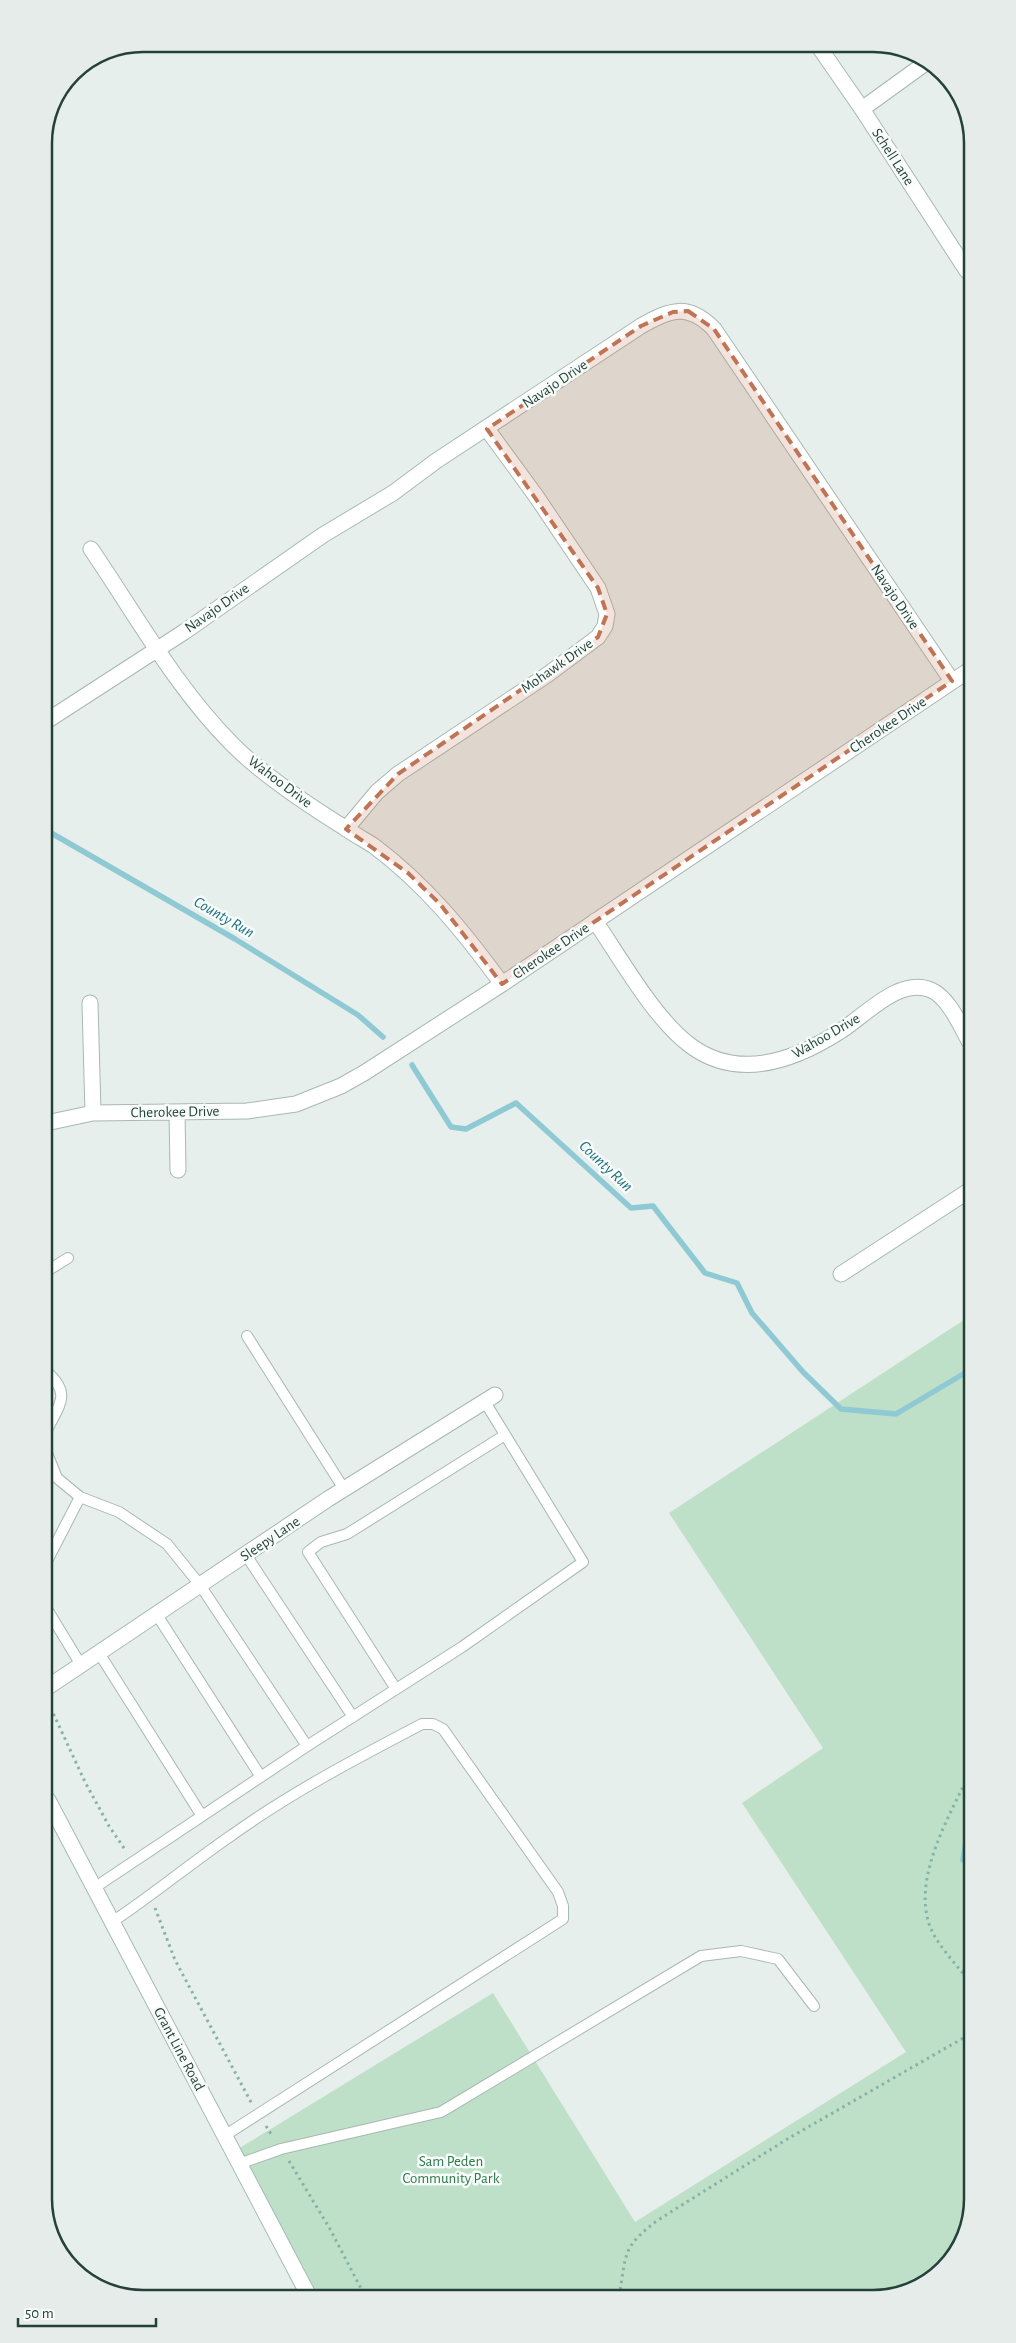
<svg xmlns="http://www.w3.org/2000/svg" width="1016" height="2343" font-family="'Alegreya Sans',sans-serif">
  <rect width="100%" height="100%" fill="#e6efeb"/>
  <path fill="#bfe0c8" d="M 970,1316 L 972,2200 L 952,2260 L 904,2294 L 314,2298 L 233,2152 L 493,1993 L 635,2222 L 906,2052 L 742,1803 L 823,1748 L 669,1513 Z"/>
  <path fill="#8ec9d4" d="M 971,1804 L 971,1868 L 960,1861 L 968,1812 Z"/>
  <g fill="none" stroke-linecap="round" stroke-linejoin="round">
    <path stroke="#8ec9d4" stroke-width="5.5" d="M 46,830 L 235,939 L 358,1015 L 383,1037
      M 412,1065 L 451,1127 L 466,1129 L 516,1103 L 631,1208 L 653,1206 L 705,1273 L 737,1283 L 752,1313 L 803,1372 L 841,1409 L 896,1414 L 970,1370"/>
    <defs>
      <path id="lane" d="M 47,1271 L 68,1258
        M 247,1336 L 344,1489
        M 47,1372 C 72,1394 59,1405 47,1430
        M 47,1453 L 57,1478 L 80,1497 L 119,1512 L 167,1544 L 200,1585 L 307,1746
        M 246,1555 L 353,1717
        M 47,1561 L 80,1497
        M 47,1609 L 81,1665
        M 157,1615 L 261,1777
        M 99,1653 L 202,1816
        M 396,1689 L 308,1552 L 321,1542 L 347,1534 L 505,1435
        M 94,1888 L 307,1746 L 462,1647 L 583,1562 L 485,1402
        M 112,1922 C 153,1895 191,1863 232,1835 C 292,1792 357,1758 422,1724 L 433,1724 L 443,1729 L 558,1892 L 563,1906 L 563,1919 L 224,2136
        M 239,2164 L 281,2149 L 441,2112 L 701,1956 L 741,1951 L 778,1959 L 814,2006"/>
      <path id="street" d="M 817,44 L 862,109 L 967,271
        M 862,109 L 927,62
        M 91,549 C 136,615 176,688 233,745 C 264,776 308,805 345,828 C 355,835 365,840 374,846 C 426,885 464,932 502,984
        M 45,722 L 184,632 L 323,535 L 393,493 L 436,461 L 641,326 C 671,309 688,303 714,329 L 952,681
        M 346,829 L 377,792 L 398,774 L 547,675 L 598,637 L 605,626 L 607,614 L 598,588 L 536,496 L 487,429
        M 595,921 C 621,959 655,1020 691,1046 C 739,1081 795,1060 839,1032 C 864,1017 899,976 931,990 C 949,998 960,1025 969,1041
        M 90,1003 L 93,1113
        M 177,1112 L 178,1170
        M 46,1123 L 93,1113 L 247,1111 L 296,1104 L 341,1086 L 364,1073 L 502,984 L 968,671
        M 841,1274 L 970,1190
        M 48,1687 L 328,1499 L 495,1395"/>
      <path id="secondary" d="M 48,1800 L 310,2298"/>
    </defs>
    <use href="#lane" stroke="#a8b8b2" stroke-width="12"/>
    <use href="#street" stroke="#a8b8b2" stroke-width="17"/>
    <use href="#secondary" stroke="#a4bbb3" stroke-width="17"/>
    <path stroke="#86b3a5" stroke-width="3" stroke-dasharray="2.5 4" stroke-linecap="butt" d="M 48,1702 L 85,1782 L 109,1826 L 126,1851
      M 971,1770 C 951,1814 910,1879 931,1929 C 939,1947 959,1968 972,1984
      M 155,1908 L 175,1960 L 252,2104
      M 266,2126 L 273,2137
      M 289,2161 L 330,2229 L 366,2298
      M 619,2296 C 627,2253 621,2248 658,2220 L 789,2138 L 972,2033"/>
    <use href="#lane" stroke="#fff" stroke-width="10"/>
    <use href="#street" stroke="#fff" stroke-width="15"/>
    <use href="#secondary" stroke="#fff" stroke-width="15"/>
  </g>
  <path fill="#c07456" fill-opacity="0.2" stroke="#c07456" stroke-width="4" stroke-dasharray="10 6" stroke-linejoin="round" d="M 688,311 L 714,329 L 952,681 L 502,984 L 440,904 L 408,873 L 346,829 L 398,774 L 598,637 L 607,614 L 598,588 L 487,429 L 641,326 L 673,312 Z"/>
  <g text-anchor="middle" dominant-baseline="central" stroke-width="5" stroke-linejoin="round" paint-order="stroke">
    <g font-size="15" fill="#24423a" stroke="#f7fbf9">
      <text transform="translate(893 157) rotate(57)">Schell Lane</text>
      <text transform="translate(555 384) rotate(-34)">Navajo Drive</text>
      <text transform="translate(895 597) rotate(56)">Navajo Drive</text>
      <text transform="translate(217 608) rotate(-35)">Navajo Drive</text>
      <text transform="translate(557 666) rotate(-35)">Mohawk Drive</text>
      <text transform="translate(888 725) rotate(-34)">Cherokee Drive</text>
      <text transform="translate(280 782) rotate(37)">Wahoo Drive</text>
      <text transform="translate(551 951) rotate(-34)">Cherokee Drive</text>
      <text transform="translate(826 1036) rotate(-30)">Wahoo Drive</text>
      <text transform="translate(175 1112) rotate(-1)">Cherokee Drive</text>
      <text transform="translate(270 1539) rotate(-34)">Sleepy Lane</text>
      <text transform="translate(179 2049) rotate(62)">Grant Line Road</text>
    </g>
    <g font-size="15" fill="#2d7a4b" stroke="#f7fbf9">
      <text x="451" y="2161">Sam Peden<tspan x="451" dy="17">Community Park</tspan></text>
    </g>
    <g font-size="16" font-style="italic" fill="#1c6f80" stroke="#f7fbf9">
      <text transform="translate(224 917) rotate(30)">County Run</text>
      <text transform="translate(606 1166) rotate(43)">County Run</text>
    </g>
  </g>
  <path d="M0 0H1016V2343H0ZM143 52H873A91 91 0 0 1 964 143V2199A91 91 0 0 1 873 2290H143A91 91 0 0 1 52 2199V143A91 91 0 0 1 143 52Z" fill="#e6ecea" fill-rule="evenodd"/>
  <path fill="none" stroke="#24423a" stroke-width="2.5" d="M143 52H873A91 91 0 0 1 964 143V2199A91 91 0 0 1 873 2290H143A91 91 0 0 1 52 2199V143A91 91 0 0 1 143 52Z"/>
  <path d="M18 2318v8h138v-8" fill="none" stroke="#24423a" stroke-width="2.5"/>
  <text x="25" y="2318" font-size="15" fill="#24423a" stroke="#f7fbf9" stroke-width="4" paint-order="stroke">50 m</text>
</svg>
